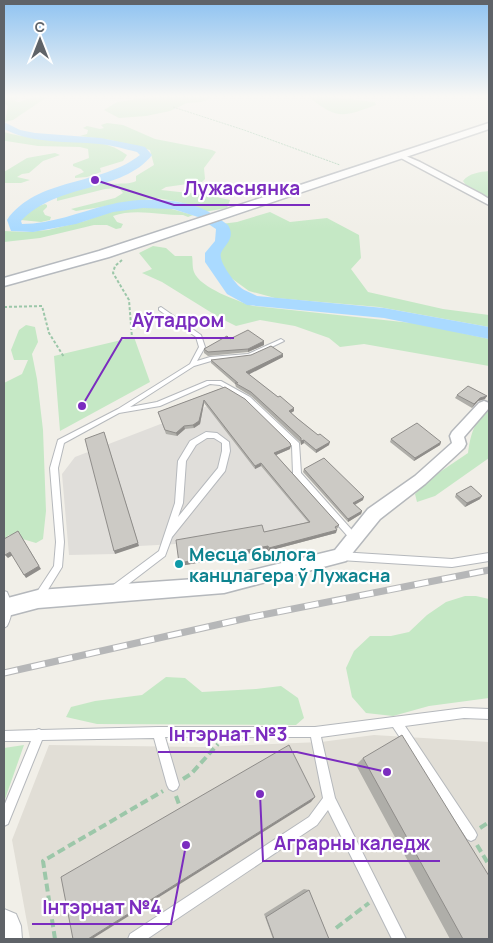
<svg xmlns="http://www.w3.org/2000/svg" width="493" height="943" font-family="Manrope,sans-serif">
  <rect width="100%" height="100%" fill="#f1efe8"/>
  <path fill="#e0deda" d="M 228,398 L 310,525 L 267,546 L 219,559 L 180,566 L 176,544 L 139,546 L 115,554 L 69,555 L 62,474 L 75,457 Z"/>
  <path fill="#e1ded6" d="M 374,735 L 489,742 L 489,939 L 30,939 L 12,840 L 49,745 L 202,747 L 321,742 Z"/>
  <path fill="#c5e8c5" d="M 4,97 L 21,97 L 14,101 L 19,102 L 34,97 L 47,97 L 13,120 L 5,122 L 8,106 L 4,103 Z
    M 153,97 L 213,97 L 202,102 L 187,103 L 170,111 L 146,116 L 119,118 L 104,110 L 117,102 Z
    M 309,97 L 331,97 L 375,102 L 376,105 C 343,117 337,120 309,97 Z
    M 107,123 L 123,125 L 155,139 L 212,150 L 216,152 L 204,168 L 205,179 L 202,182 L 166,187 L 161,190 L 207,195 L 230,200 L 227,208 L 204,212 L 180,202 L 157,198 L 76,211 L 71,209 L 115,198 L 123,193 L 119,188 L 105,189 L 57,201 L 57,197 C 67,193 79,185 90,184 C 102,182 128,186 136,181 L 136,176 L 154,165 L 150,150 L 111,140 L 80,136 L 87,134 L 88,130 L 83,128 L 87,126 L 100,129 L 104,128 L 101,125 Z
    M 4,132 C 41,144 96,131 127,155 L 123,161 L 100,168 L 101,172 L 87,177 L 75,178 L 75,176 L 84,172 L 81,169 L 73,166 L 73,164 L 89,158 L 88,149 L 80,147 L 38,146 L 6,141 L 4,141 Z
    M 55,153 L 60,155 L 43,161 L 29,173 L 22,174 L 17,177 L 30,180 L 21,183 L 4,183 L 4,172 L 27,158 Z
    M 489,171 L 489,199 L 466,185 L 463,181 C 469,173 480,172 489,171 Z
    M 45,204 L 47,205 L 47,207 L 43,211 L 45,215 L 51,217 L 50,220 L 41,222 L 21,220 L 20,217 L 29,209 Z
    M 138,207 L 168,208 L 193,215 L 188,217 L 183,215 C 160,215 134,208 113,216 L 117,222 L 123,224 L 121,228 L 116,229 L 107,225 L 94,225 L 40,238 L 4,242 L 4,231 L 27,232 L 48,230 L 85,221 L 110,211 Z
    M 270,212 L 290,222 L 327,218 L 359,235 L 361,258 L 351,269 L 368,292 L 443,309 L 489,315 L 489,327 L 379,307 L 275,298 L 249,291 L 216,267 L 217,250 L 225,237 L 221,224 L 237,222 Z
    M 153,246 L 166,248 L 175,256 L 192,256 C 193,260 192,267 194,272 C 200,288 238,301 253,306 L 421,324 L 489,339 L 489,366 L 364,344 L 340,347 L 329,338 L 295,326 L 260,320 L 236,326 L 220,318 L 162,282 L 142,273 L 152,269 L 139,253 Z
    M 26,325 L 35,327 L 38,342 L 32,354 L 37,379 L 43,430 L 46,511 L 43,539 L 36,543 L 9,535 L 4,539 L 4,383 L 22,374 L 28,360 L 14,360 L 11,350 L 19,330 Z
    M 134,337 L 150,382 L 60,431 L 54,356 Z
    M 489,407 L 489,458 L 435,496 L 417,502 L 415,494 L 428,480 L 468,453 C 471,432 474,423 489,407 Z
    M 465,596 L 476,596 L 489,599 L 489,698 L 429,706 L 393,716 L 366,713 L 352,697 L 346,668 L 354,651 L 370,636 L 391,636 L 409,632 L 427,615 L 446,602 Z
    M 166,677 L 185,678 L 202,692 L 256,689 L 281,686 L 298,698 L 304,718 L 296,725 L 97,724 L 66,717 L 71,707 L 95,701 L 142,695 Z
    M 24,745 L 4,802 L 4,748 Z"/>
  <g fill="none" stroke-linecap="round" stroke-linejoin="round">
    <path fill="#aadaff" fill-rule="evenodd" d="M 4,122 L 20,130 L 35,133 L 101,138 L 141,146 L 145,147 L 152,155 C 122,193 58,182 21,221 L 22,224 C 52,224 79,212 108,205 C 137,197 183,197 209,212 C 216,216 222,221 228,225 C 236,238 225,244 221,253 C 218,261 234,282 240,287 C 244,291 252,293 257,296 L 384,308 L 489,327 L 489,339 L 384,318 L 247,305 L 227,294 L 205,262 L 205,253 L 215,241 L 216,229 L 198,217 L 173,209 L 143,208 L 113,212 L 76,224 L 33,232 L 11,231 L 7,220 C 37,177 101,186 140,155 L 137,152 C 125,149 112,145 99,144 C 68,141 32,144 4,129 Z"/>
    <defs>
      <path id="service" d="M 161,307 L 201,335 L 205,347 L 197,361 L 210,357 L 248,354 L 279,340 L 281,339 L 284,341 L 251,357 L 211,361 L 194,366 L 130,407 L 157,402 L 207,381 L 221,381 L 250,397 L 299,443 L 301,473 L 359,538 L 358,541 L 355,542 L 352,541 L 294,476 L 293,474 L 292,446 L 246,401 L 220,385 L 210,384 L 160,406 L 119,413 L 64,443 L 58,468 L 64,542 L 62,567 L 41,601 L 38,602 L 35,601 L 33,598 L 35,595 L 54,566 L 56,542 L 50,468 L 58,440 L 118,409 L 190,364 L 199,347 L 196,337 L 159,310 L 159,308 Z
        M 206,432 L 217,433 L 229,442 L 230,451 L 225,471 L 172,537 L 165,556 L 118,592 L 115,593 L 112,592 L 110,589 L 112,586 L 159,551 L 175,503 L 178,461 L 190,441 ZM 207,438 L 214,438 L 222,443 L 222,451 L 218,468 L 178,517 L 183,503 L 186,461 L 196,445 Z
        M 340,552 L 452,559 L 489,553 L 489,561 L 452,567 L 340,560 L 337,559 L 336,556 L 337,553 Z
        M 4,591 L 7,592 C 13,605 13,614 7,626 L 4,628 Z
        M 464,708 L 489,709 L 489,719 L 464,718 L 405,726 L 475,831 L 477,835 L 475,839 L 471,841 L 467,839 L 393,727 L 321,737 L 335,798 L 406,939 L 392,939 L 328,810 L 317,825 L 147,939 L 128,939 L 130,934 L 309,817 L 323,798 L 311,737 L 165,737 L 179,785 L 177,789 L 173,791 L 169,789 L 167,785 L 154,738 L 42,740 L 8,824 L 4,826 L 4,806 L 31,741 L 4,741 L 4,731 L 36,730 L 39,729 L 41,730 L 158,727 L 315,727 Z"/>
      <path id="minor" d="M 401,154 L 420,162 L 481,194 L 489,199 L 489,205 L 399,157 L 399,155 Z
        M 484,401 L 489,403 L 489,408 L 464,437 L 466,444 L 464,448 L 425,484 L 380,519 L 346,561 L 224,593 L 38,608 L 4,617 L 4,599 L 38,590 L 224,577 L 335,550 L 368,509 L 415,476 L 452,443 L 450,436 L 452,432 L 479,403 Z"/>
      <path id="tertiary" d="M 4,909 L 16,914 L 21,926 L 22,939 L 4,939 Z"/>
      <path id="secondary" d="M 489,123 L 489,129 L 109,257 L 4,286 L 4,278 L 99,251 Z"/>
    </defs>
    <use href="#service" stroke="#b5b8bc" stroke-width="2"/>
    <use href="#minor" stroke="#b5b8bc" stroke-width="3"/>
    <use href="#tertiary" stroke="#b5b8bc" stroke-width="2"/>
    <use href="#secondary" stroke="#b6babf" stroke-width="3"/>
    <path stroke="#9cc7a9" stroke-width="1" stroke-dasharray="2 1" stroke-linecap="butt" d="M 173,107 L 244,130 L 340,165"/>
    <path stroke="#9cc7a9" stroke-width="2" stroke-dasharray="3 2" stroke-linecap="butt" d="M 122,260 L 115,266 L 113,273 L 129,300 L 132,338
      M 4,307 L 42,306 L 49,333 L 64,357"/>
    <path stroke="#9cc7a9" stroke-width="4" stroke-dasharray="8 4" stroke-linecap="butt" d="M 183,779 L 191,774 L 218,744
      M 176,796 L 180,807
      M 480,828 L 489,822
      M 477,845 L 489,865
      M 336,928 L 369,903
      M 55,939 L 43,861 L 163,791"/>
    <use href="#service" fill="#fff" fill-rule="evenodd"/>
    <use href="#minor" fill="#fff" fill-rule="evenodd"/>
    <use href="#tertiary" fill="#fff" fill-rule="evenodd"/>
    <use href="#secondary" fill="#fff" fill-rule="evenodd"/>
    <defs>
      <path id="rail" d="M 4,673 L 247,618 L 489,570"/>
    </defs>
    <use href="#rail" stroke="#b6b7b8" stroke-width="7"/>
    <use href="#rail" stroke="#fff" stroke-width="5" stroke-dasharray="14" stroke-linecap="butt"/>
  </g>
  <path fill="#afaea9" d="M 230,339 L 264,341 L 264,345 L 248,352 L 208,356 L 204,353 L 204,349 Z
    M 283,357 L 248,374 L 278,397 L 294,408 L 294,411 L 291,413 L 329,445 L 316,453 L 304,443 L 301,445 L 300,442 L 251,396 L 236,387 L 235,384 L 211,363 L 211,360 Z
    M 225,387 L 290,449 L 276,455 L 339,525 L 338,528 L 336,529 L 336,533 L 268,551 L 268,550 L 180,566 L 264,532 L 308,522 L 261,466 L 255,469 L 204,403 L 200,424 L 194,428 L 185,429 L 177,436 L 166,434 L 158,412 Z
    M 457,395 L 485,399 L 478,401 L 472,408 L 455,398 Z
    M 391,439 L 441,442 L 440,445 L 414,461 L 390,442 Z
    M 304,469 L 363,500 L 355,505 L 362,511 L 361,514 L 348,522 L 303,472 Z
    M 456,494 L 480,499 L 465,507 L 455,497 Z
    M 363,758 L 489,939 L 450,939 L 356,765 Z
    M 304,889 L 309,890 L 329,939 L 273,939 L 264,914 Z"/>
  <path fill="#8f8d8a" d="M 264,341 L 264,345 L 248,352 L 248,349 Z
    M 283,354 L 283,357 L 246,376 L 246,372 Z
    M 487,396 L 485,399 L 478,401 L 472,408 L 474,404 L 480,398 Z
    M 204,400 L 204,403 L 200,424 L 194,428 L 193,425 Z
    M 294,408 L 294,411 L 289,414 L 289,411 Z
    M 184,426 L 185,429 L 177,436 L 176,433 Z
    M 104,432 L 139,546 L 115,554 L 114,551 Z
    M 304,440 L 304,443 L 301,445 L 301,441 Z
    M 330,442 L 329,445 L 316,453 L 316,450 Z
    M 441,442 L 440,445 L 414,461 L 415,458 Z
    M 291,446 L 290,449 L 274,456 L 274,453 Z
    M 261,463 L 261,466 L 255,469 L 255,466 Z
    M 482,496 L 480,499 L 465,507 L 467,503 Z
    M 364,497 L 363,500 L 352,506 L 353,503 Z
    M 362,511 L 361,514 L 348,522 L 348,519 Z
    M 337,530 L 336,533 L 268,551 L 269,548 Z
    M 18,531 L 41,569 L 26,578 L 24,575 Z
    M 268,546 L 268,550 L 180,566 L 179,563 Z
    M 10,552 L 13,555 L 8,558 L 5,555 Z
    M 315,797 L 311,802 L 92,939 L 88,939 Z"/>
  <path fill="#cccac5" stroke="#8f8d8a" d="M 248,330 L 264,341 L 248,349 L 208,352 L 204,349 L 227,336 L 230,339 Z
    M 271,346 L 283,354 L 246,372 L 278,397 L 280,396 L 294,408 L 289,411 L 298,419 L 318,435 L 320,434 L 330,442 L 316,450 L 304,440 L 301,441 L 301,438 L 251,392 L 235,383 L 238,383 L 211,360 L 251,355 Z
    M 468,386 L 487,396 L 480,398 L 474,404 L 457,395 Z
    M 225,387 L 245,399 L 290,443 L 291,446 L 274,453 L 339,525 L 335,527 L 337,530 L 269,548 L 268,546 L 179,563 L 176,540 L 262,525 L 264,532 L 310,522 L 261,463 L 255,466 L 204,400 L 199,421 L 193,425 L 184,426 L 176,433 L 165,430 L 158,412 Z
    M 417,423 L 441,442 L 415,458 L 391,439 Z
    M 104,432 L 138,543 L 114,551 L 85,439 Z
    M 324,458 L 364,497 L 353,503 L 362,511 L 348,519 L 304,469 Z
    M 471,486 L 482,496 L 467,503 L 456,494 Z
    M 18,531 L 39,566 L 24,575 L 10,552 L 5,555 L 4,552 L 4,539 Z
    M 402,735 L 489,876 L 489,939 L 463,939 L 363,758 Z
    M 289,745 L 315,797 L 88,939 L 73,939 L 61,877 Z
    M 309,890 L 329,939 L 274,939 L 266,917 Z"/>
  <linearGradient id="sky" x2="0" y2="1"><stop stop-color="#8fc3f1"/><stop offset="0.42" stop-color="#f9f8f5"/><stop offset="1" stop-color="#f9f8f5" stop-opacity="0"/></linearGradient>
  <rect width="493" height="229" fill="url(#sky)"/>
  <circle fill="#0f9aa8" stroke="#fff" stroke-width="2" cx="179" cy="564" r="5"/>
  <g text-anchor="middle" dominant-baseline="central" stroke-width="4.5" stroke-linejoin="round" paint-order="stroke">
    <g font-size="18" font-weight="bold" fill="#0d838f" stroke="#fff" text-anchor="start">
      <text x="189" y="554">Месца былога<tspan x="189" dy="21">канцлагера ў Лужасна</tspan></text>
    </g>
  </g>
  <path fill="none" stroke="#7b2cbf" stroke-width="2" d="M95 180L174 205H310M82 406L122 338H234M387 772L297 752H158M260 794L263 861H440M186 845L171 924H32"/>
  <g fill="#7b2cbf" stroke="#fff" stroke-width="2">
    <circle cx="95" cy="180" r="5"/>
    <circle cx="82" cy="406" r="5"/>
    <circle cx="387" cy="772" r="5"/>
    <circle cx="260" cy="794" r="5"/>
    <circle cx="186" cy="845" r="5"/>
  </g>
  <g font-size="19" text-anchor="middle" font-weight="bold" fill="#7b2cbf" stroke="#fff" stroke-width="4.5" stroke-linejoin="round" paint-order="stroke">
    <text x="242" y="195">Лужаснянка</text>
    <text x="178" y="327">Аўтадром</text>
    <text x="228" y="741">Інтэрнат №3</text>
    <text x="352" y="850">Аграрны каледж</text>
    <text x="102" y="914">Інтэрнат №4</text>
  </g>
  <rect width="493" height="943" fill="none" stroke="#5f6368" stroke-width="10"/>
  <g transform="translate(40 40)" stroke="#ffffff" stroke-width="4" paint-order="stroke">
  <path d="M0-4L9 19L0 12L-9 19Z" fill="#5f6368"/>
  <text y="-8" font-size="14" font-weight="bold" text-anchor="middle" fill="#5f6368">С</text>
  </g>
</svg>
